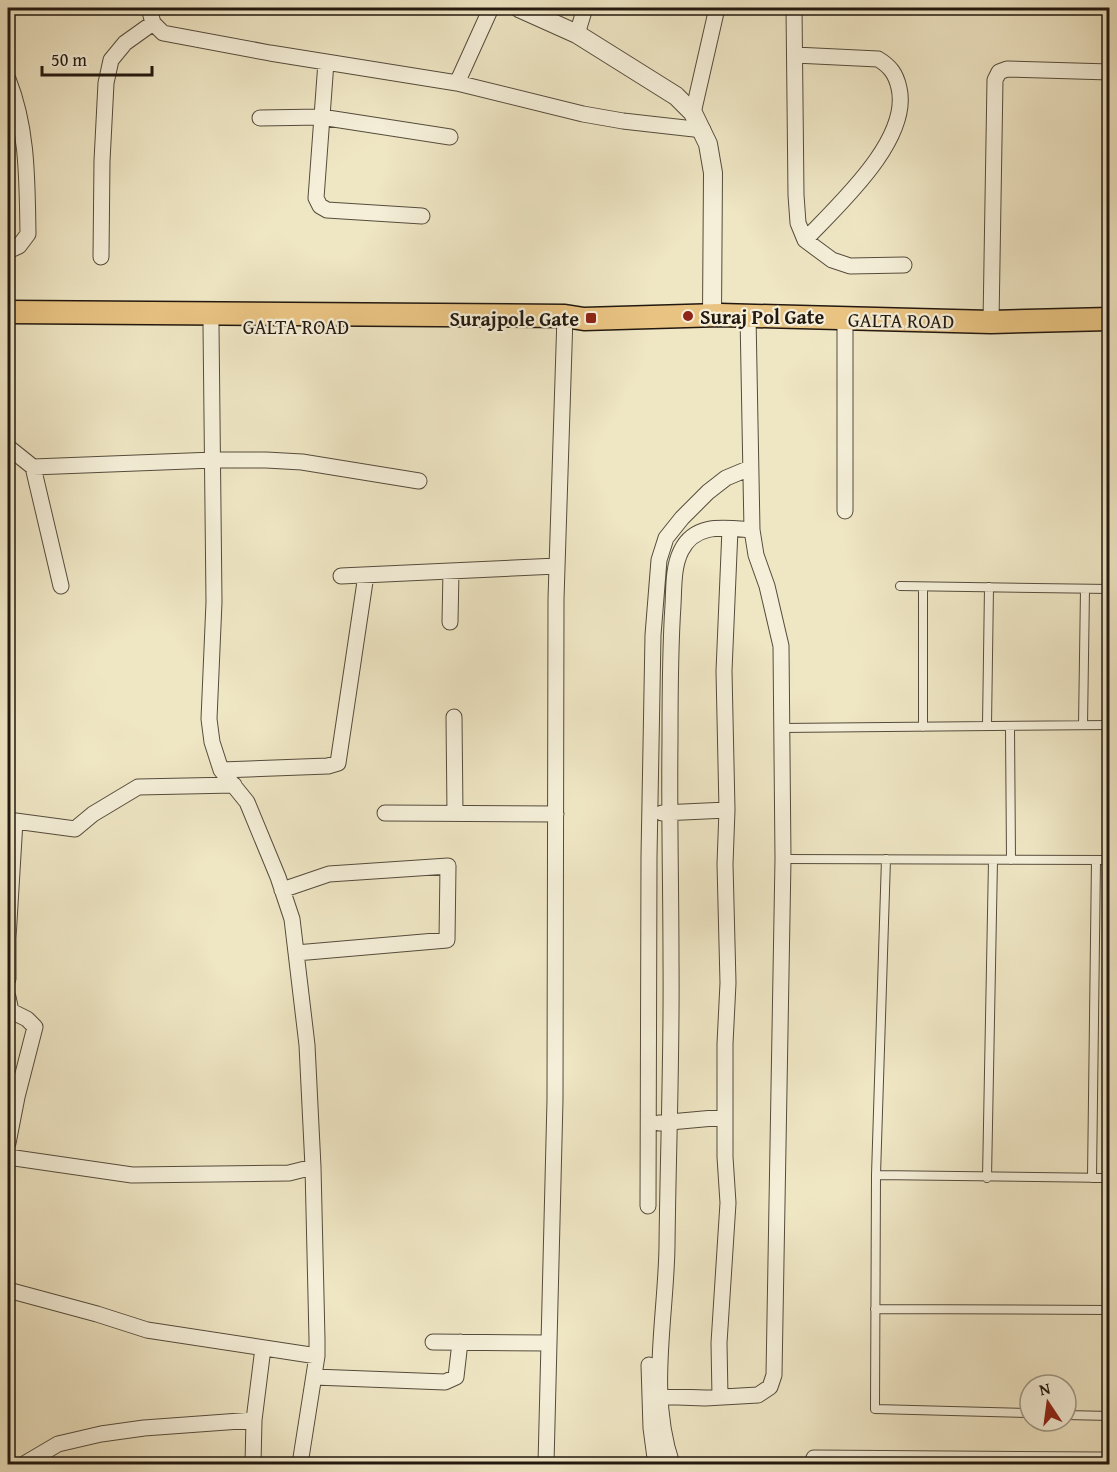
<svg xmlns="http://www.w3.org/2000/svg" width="1117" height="1472" font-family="'Gentium Book Plus',serif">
  <rect width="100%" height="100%" fill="#efe6c4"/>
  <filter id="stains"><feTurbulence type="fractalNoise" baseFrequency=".00333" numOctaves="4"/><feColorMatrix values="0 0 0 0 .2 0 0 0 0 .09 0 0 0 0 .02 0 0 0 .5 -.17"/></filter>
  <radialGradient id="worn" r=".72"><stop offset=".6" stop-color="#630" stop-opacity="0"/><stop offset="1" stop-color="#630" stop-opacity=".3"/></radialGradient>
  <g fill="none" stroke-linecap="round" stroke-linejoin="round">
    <defs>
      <path id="service" d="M 900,586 L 1110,589
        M 987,725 L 989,587
        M 1083,725 L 1085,589
        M 923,727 L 923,587
        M 1010,727 L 1011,860
        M 782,728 L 1110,725
        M 783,859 L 1110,860
        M 886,859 L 876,1175 L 875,1409 L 1030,1413
        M 876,1175 L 1110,1178
        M 987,1178 L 993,860
        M 1092,1178 L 1096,860
        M 875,1309 L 1110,1310
        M 1066,1415 L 1110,1416"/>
      <path id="minor" d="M 149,8 L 153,23 L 163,33 L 270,53 L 457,83 L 583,114 L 623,121 L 703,130
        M 794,8 L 796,195 L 798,223 L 805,240 L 832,260 L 850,266 L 904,265
        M 577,34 L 585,8
        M 795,55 L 878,59 C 890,66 896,74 899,88 C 911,140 838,205 805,240
        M 326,62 L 316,198 L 320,206 L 327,210 L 422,216
        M 8,79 C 28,129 27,181 28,234 L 19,246 L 8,251
        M 457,83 L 491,8
        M 693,113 L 717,8
        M 260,118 L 321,117 L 450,137
        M 101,257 L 102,161 L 106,83 L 111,60 L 125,43 L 153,23
        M 845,319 L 845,511
        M 991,322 L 995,80 L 999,72 L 1007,69 L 1110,72
        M 211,325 L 214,602 L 209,719 L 212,742 L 221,770 L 247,802 L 278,877 L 292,919 L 307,1045 L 313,1167 L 317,1339 L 317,1356 L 300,1464
        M 8,447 L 33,467 L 61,586
        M 33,467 L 214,460 L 266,460 L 302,462 L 419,481
        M 341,576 L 557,566
        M 450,622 L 451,571
        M 454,717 L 455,813
        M 221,770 L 328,766 L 338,763 L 366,575
        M 385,813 L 556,814
        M 662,813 L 727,810
        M 8,820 L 75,829 L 93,814 L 138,787 L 234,785
        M 282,890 L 329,874 L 448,866 L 447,940 L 296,953
        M 8,979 L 8,938 L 15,821
        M 8,997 L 11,1011 L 27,1019 L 35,1027 L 17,1097 L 8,1143
        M 659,1123 L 725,1117
        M 8,1157 L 132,1175 L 289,1173 L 313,1167
        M 648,1206 L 649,857 L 653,635 L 659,560 L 666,538 L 682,518 L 708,492 L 726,478 L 750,468
        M 8,1290 L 97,1314 L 147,1330 L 317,1356
        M 433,1342 L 548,1343
        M 649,1365 L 651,1428 L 655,1458
        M 314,1377 L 445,1382 L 456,1377 L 460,1342
        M 650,1396 L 705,1398 L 758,1395 L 770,1387 L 774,1375 L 783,859 L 781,646 L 767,586 L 756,555 L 752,530 L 748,316
        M 720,1397 L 719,1343 L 728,1203 L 725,1157 L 725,1044 L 728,983 L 725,864 L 727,810 L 724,671 L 730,529
        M 24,1464 L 58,1444 L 101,1434 L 144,1428 L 254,1420
        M 253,1464 L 254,1420 L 263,1348
        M 546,1464 L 555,1100 L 556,599 L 565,316
        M 672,1464 C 648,1395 666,1318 667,1246 C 668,1151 672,1056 671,960 C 671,887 669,814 670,740 C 670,695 670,650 673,605 C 674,587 673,567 681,551 C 695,522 725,528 752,530
        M 811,1464 L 814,1458 L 1101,1460 L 1101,1464"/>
      <path id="tertiary" d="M 519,8 L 577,34 L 676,96 L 693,113 L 708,144 L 713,173 L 712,315"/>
      <path id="primary" d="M 8,312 L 565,316 L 584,319 L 720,315 L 991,322 L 1110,319"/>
    </defs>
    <use href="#service" stroke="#554c3c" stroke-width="10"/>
    <use href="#minor" stroke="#554c3c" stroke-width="17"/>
    <use href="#tertiary" stroke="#554c3c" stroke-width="20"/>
    <use href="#primary" stroke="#22180f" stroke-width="25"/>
    <use href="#service" stroke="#f5efd9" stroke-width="8"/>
    <use href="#minor" stroke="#f5efd9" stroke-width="15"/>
    <use href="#tertiary" stroke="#f5efd9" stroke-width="18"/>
    <use href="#primary" stroke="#e8c382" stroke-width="22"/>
  </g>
  <g fill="#8f2418" stroke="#f5efd9" stroke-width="2">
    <circle cx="688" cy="316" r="6"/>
    <rect x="585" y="312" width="12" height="12" rx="3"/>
  </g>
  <g text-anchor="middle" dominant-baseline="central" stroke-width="4.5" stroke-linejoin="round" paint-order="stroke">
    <g font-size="20" font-weight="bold" fill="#22180f" stroke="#f5efd9" text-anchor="start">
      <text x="700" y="316">Suraj Pol Gate</text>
      <text x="579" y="318" text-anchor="end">Surajpole Gate</text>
    </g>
    <g font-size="20" fill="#22180f" stroke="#f5efd9">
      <text transform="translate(901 320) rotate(1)">GALTA ROAD</text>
      <text x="296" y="326">GALTA ROAD</text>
    </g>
  </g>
  <rect width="1117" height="1472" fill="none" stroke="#efe6c4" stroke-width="30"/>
  <rect x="9" y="9" width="1099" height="1454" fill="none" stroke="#22180f" stroke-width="3"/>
  <rect x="15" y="15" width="1087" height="1442" fill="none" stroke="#22180f" stroke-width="1.5"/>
  <g transform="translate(1048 1403) rotate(347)"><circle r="28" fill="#f5efd9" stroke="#a19988" stroke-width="1.5"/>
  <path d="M0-4.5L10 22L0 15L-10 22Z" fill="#8f2418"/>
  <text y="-9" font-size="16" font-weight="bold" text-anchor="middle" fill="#22180f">N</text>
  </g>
  <path d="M42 66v9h110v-9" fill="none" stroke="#22180f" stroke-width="3"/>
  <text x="51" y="66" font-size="18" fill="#22180f" stroke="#f5efd9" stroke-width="4.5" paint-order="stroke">50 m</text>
  <rect width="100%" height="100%" filter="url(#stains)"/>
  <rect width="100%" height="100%" fill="url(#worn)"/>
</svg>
